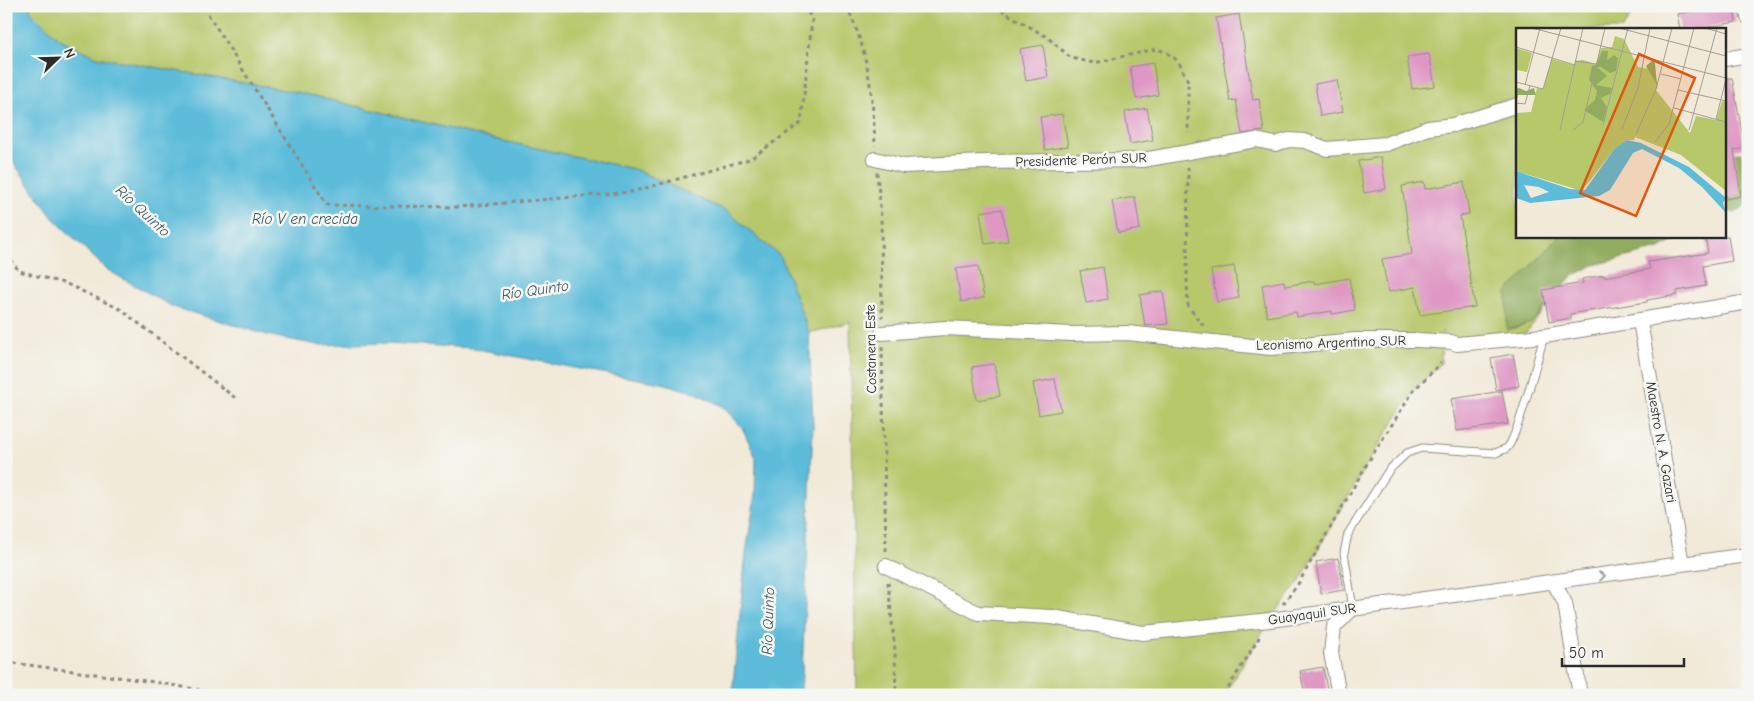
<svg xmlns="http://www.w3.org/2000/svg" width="1754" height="701" font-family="'Comic Neue',sans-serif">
  <rect width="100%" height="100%" fill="#f6f6f2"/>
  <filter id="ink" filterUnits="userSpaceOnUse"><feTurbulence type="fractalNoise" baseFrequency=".02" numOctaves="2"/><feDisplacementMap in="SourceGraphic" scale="10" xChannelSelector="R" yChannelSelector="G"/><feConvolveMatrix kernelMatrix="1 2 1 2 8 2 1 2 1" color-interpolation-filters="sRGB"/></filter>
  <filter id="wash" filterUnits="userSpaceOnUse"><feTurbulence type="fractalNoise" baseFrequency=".0096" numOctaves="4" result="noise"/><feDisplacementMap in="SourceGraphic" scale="20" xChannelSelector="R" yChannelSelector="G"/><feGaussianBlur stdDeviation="1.12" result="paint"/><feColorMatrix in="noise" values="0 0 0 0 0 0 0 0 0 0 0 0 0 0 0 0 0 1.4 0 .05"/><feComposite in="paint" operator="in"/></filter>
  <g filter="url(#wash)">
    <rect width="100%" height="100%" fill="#f2ead9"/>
    <path fill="#b7c86b" stroke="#717a4b" d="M 29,6 L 1636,6 L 1623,29 L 1518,29 L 1518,236 L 1601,236 L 1522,338 L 1451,342 L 1442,331 L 1441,363 L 1414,390 L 1368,462 L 1298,584 L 1270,620 L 1224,695 L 857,695 L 850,322 L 809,333 L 781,257 L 727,211 L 634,169 L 489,138 L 301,93 L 97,57 L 58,38 L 31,11 Z"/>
    <path fill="#91ac5f" stroke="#5e6c45" d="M 1741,153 L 1748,166 L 1748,203 L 1735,213 L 1725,210 L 1725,154 Z
      M 1560,236 L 1684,236 L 1659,249 L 1594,265 L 1571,277 L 1531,323 L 1507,330 L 1507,292 Z"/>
    <path fill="#5cbcda" stroke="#447482" d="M 6,6 L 29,6 L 31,11 L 58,38 L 97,57 L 301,93 L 489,138 L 634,169 L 727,211 L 781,257 L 809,333 L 813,426 L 801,695 L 732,695 L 746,553 L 755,495 L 756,458 L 742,427 L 722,406 L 696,393 L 662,383 L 574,368 L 473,348 L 388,343 L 318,345 L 271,336 L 173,307 L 106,269 L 53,218 L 6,152 Z"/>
    <g id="blocks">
      <path fill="#df98c4" d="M 1710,6 L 1733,6 L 1736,22 L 1697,29 L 1680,29 L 1677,14 L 1710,8 Z
        M 1239,14 L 1253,100 L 1259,99 L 1264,131 L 1242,134 L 1236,100 L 1230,101 L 1216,18 Z
        M 1043,45 L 1048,77 L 1026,81 L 1020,49 Z
        M 1429,54 L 1435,86 L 1412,89 L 1407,57 Z
        M 1153,63 L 1158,95 L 1136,99 L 1130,67 Z
        M 1725,78 L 1732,78 L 1745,148 L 1734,150 L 1741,196 L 1725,199 Z
        M 1337,80 L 1343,112 L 1320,116 L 1315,84 Z
        M 1147,108 L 1153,140 L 1130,144 L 1125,112 Z
        M 1062,114 L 1068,146 L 1045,150 L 1040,117 Z
        M 1381,157 L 1386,189 L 1364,193 L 1358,161 Z
        M 1424,182 L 1425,189 L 1464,182 L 1469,214 L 1460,216 L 1475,307 L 1420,315 L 1415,287 L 1388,292 L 1382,259 L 1412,254 L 1402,186 Z
        M 1135,197 L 1140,229 L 1118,233 L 1112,201 Z
        M 1002,209 L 1008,241 L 985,244 L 980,212 Z
        M 1705,236 L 1728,236 L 1732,261 L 1703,266 L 1706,286 L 1677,291 L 1677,295 L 1647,300 L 1647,302 L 1570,314 L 1571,318 L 1549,322 L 1543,290 L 1583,283 L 1582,279 L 1604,275 L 1604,277 L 1650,269 L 1648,262 L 1708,253 Z
        M 978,266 L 984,298 L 961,302 L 956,269 Z
        M 1234,266 L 1239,298 L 1217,302 L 1211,270 Z
        M 1103,267 L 1108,299 L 1086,303 L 1080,271 Z
        M 1349,278 L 1355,310 L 1332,314 L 1332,311 L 1297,317 L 1296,312 L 1267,317 L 1262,285 L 1284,281 L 1285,286 L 1314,281 L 1315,284 Z
        M 1163,291 L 1168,324 L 1145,326 L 1140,295 Z
        M 1513,354 L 1519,386 L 1496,390 L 1491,358 Z
        M 994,364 L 1000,396 L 977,400 L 972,367 Z
        M 1055,379 L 1061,411 L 1039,415 L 1033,383 Z
        M 1502,391 L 1508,424 L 1457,431 L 1451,399 Z
        M 1338,558 L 1344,590 L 1321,594 L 1316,562 Z
        M 1323,667 L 1328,695 L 1305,695 L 1300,671 Z"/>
    </g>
  </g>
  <g filter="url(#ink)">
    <use href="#blocks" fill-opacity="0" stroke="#8e8a82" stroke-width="1"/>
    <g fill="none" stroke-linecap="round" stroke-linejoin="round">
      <defs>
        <path id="service" d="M 1353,608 L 1344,553 L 1348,534 L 1389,470 L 1407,453 L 1422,448 L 1496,453 C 1499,451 1504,450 1507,448 C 1517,439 1539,354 1544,336"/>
        <path id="minor" d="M 1746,6 L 1748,17
          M 1725,59 L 1748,55
          M 875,159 L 904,166 L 983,162 L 1143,160 L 1256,140 L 1275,144 L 1289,140 L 1305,141 L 1327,149 L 1386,144 L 1428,128 L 1453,125 L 1518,105
          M 1640,321 L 1682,564
          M 882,333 L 945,328 L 1071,334 L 1127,333 L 1271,348 L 1355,340 L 1417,340 L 1451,342 L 1457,344 L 1544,336 L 1748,302
          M 886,566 L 978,613 L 1052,617 L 1143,633 L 1270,620 L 1748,555
          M 1554,583 L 1565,603 L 1580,695
          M 1339,695 L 1331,653 L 1334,627 L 1353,608"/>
      </defs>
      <use href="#service" stroke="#8e8a82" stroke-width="9"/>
      <use href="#minor" stroke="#8e8a82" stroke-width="16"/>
      <path stroke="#8e8a82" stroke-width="3" stroke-dasharray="4 4" stroke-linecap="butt" d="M 846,6 C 869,50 873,98 875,146
        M 994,6 L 1047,37 L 1071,58 L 1094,63 L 1156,49 L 1166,52 L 1178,61 L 1188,81 L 1188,133
        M 208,14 L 327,205 L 457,207 L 631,192 L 750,159 L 801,123 L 812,20 L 805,6
        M 1188,167 L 1187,281 L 1188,305 L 1200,323 L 1206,326
        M 877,172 L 881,217 L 882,318
        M 6,253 L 19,271 L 67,284 L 120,309 L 238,400
        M 882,347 L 886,553
        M 888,582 L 895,651 L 896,695
        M 1283,604 L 1298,584 L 1368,462 L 1414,390 L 1441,363
        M 6,662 L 154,682 L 229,695
        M 1224,695 L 1260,636"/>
      <use href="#service" stroke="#fff" stroke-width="7"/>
      <use href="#minor" stroke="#fff" stroke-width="14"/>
    </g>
    <defs><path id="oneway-chevron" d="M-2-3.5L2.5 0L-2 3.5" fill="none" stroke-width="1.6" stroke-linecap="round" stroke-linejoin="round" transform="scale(1.25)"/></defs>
    <use stroke="#a0a0a0" href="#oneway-chevron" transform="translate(1602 576) rotate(-8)"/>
  </g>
  <g text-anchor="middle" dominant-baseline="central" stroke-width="5" stroke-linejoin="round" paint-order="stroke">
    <g font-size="14" fill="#2b2b2b" stroke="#f6f6f2">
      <text transform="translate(1081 160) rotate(-2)">Presidente Perón SUR</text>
      <text transform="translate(1331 343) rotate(-2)">Leonismo Argentino SUR</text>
      <text transform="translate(871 349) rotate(-91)">Costanera Este</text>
      <text transform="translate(1661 442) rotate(80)">Maestro N. A. Gazari</text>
      <text transform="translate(1312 614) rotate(-8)">Guayaquil SUR</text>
    </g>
    <g font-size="15" font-style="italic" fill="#3a5660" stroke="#f6f6f2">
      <text transform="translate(143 211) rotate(43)">Río Quinto</text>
      <text x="305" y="219">Río V en crecida</text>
      <text transform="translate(535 290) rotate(-8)">Río Quinto</text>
      <text transform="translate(768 621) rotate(-88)">Río Quinto</text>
    </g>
  </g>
  <g transform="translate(1516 28)">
    <rect width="210" height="210" fill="#f2ead9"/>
    <path d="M 99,8 L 108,11 L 122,39 L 134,41 L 142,56 L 140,62 L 174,105 L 180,88 L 200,92 L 206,73 L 210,74 L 210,163 L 165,127 L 119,109 L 118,112 L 111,112 L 99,120 L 66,163 L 0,143 L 0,85 L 15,84 L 21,60 L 27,61 L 36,31 L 58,37 L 59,33 L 67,32 L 80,36 L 85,20 L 96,19 ZM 0,20 L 16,25 L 11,44 L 0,42 Z" fill="#b7c86b"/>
    <path d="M 86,23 L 92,23 L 91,32 L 98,27 L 102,30 L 100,43 L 94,45 L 85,39 L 81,39 L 91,48 L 80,57 L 96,60 L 94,66 L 85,70 L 91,79 L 87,94 L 68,82 L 79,72 L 81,63 L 73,52 L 76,38 L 80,37 ZM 137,32 L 139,35 L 141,57 L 130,38 ZM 3,60 L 10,63 L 18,60 L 20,67 L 2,67 L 0,75 L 0,61 Z" fill="#91ac5f"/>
    <path d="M 111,112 L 125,115 L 173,139 L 210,170 L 207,175 L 210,185 L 186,159 L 163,140 L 126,121 L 117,125 L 94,162 L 83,168 L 14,175 L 0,170 L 0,143 L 54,161 L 69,162 L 99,120 ZM 8,157 L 23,159 L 33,164 L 15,170 Z" fill="#5cbcda" fill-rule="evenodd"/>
    <path fill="none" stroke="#a29e93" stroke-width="1" d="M 16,0 L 210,50M 103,0 L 210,28M 189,0 L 210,6M 0,19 L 59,37M 59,33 L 80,36M 145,46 L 165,51M 0,54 L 27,61 L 45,0M 9,57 L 24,0M 162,62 L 210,73M 0,75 L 9,76 L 14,58M 158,80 L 210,94M 200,91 L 210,51M 87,97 L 112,0M 106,101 L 122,60 L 134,0M 44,102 L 67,0M 57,102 L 67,94 L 89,0M 173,102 L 201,0M 120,106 L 140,61 L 156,0M 139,114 L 153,96 L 178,0"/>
    <path fill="#df570e" fill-opacity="0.15" stroke="#df570e" stroke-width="2.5" d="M 123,26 L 179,50 L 120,188 L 64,165 Z"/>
    <rect width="210" height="210" fill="none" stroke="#2b2b2b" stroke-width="2.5"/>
  </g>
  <rect width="1754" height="701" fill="none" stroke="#f6f6f2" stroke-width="25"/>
  <g transform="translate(58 58) rotate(67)" stroke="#f6f6f2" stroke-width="4" paint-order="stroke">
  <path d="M0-4L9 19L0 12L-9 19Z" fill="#2b2b2b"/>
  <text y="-8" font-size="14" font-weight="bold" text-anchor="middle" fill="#2b2b2b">N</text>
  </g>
  <path d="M1562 658v8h122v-8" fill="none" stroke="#2b2b2b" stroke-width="2.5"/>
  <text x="1569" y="658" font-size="15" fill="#2b2b2b" stroke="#f6f6f2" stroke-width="4" paint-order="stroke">50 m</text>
</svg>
